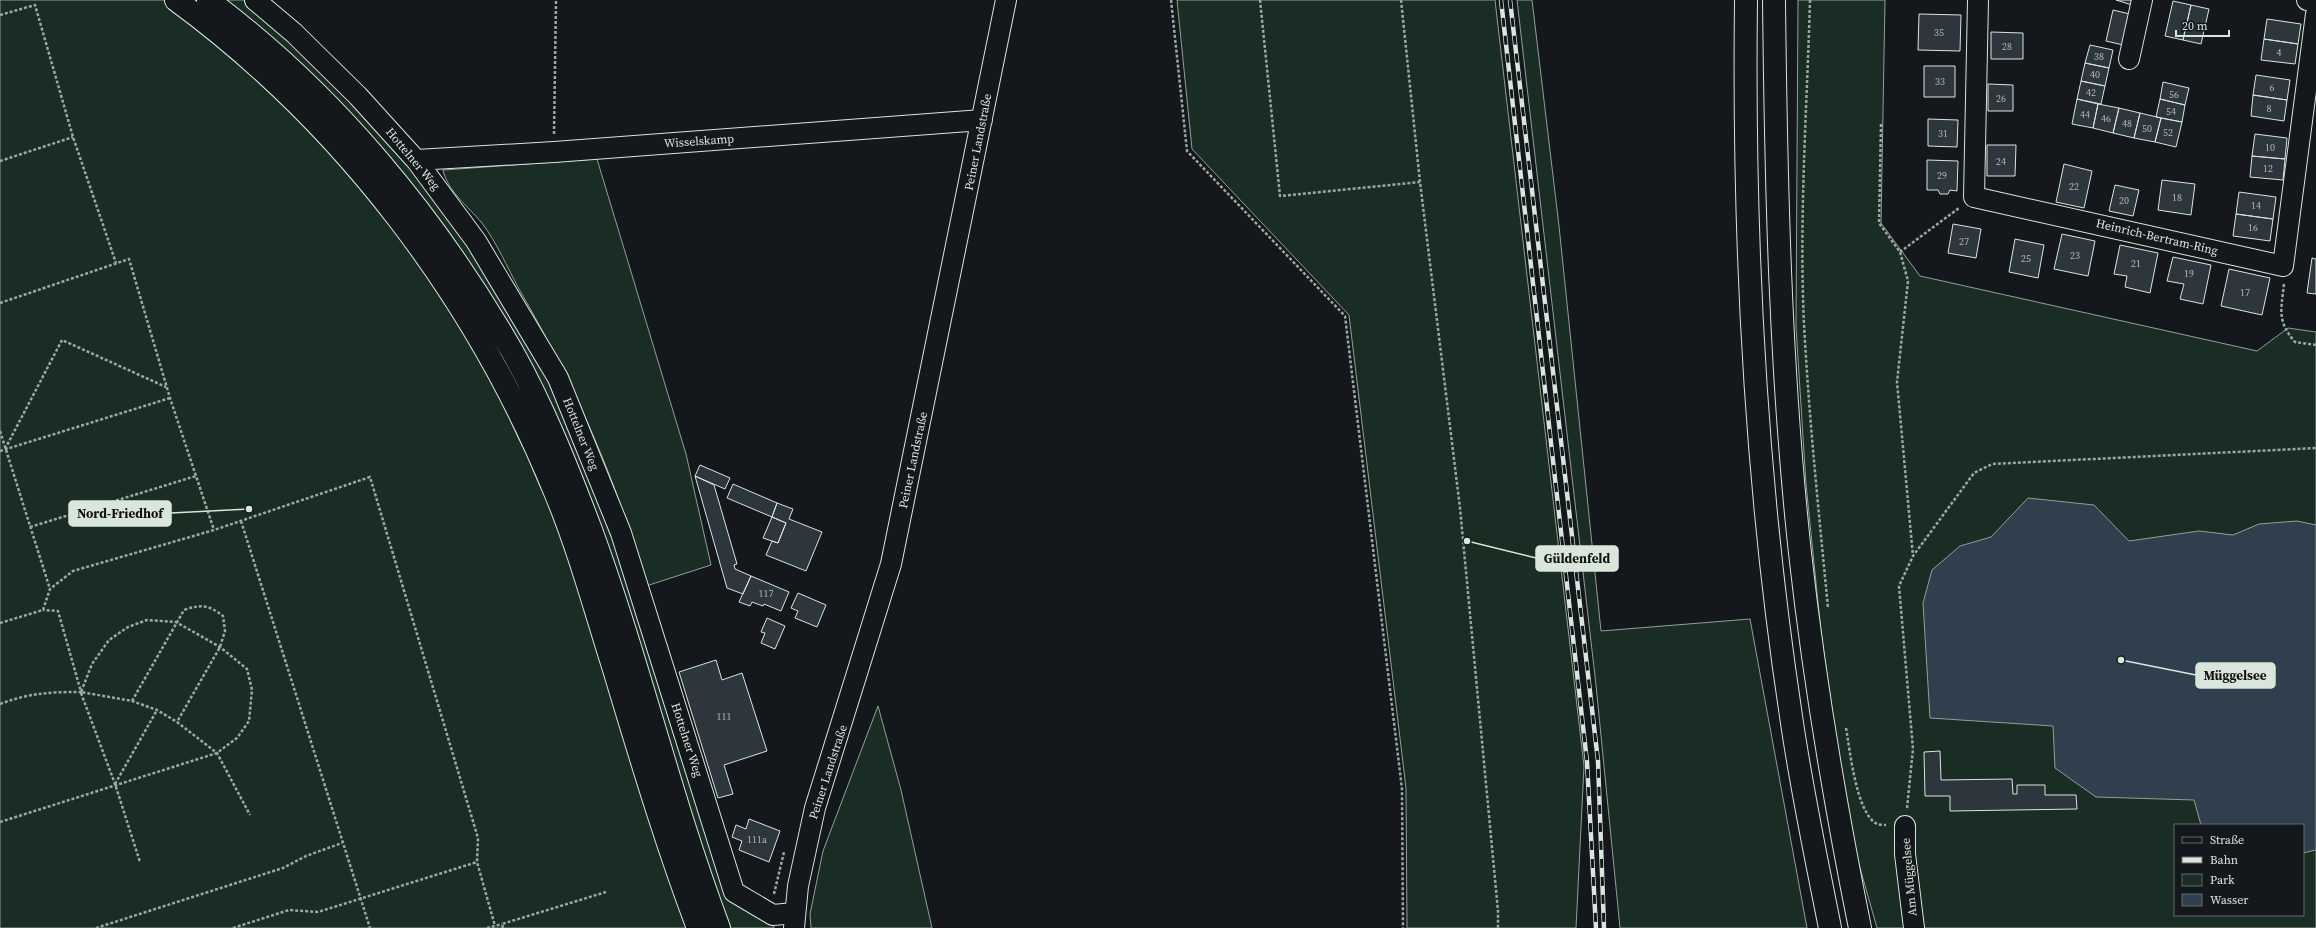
<svg xmlns="http://www.w3.org/2000/svg" width="2316" height="928" font-family="'Source Serif 4',serif">
  <rect width="100%" height="100%" fill="#14181c"/>
  <path fill="#1a2d24" stroke="#939e99" fill-rule="evenodd" d="M 0,0 L 245,0 L 353,101 L 404,159 L 472,246 L 532,343 L 616,535 L 731,895 L 771,918 L 774,928 L 0,928 Z
    M 1177,0 L 1495,0 L 1584,766 L 1576,928 L 1407,928 L 1406,788 L 1349,315 L 1192,149 Z
    M 1517,0 L 1532,0 L 1559,226 L 1601,631 L 1750,619 L 1807,928 L 1620,928 L 1596,685 Z
    M 1798,0 L 1885,0 L 1881,223 L 1920,276 L 2257,351 L 2288,328 L 2316,332 L 2316,928 L 1877,928 L 1849,829 L 1821,632 L 1806,484 L 1796,327 ZM 2175,825 L 2303,825 L 2303,915 L 2175,915 Z
    M 597,159 L 686,454 L 711,565 L 646,586 C 618,482 573,382 519,289 C 507,267 497,243 482,223 C 468,206 448,192 443,170 Z
    M 878,706 L 901,790 L 932,928 L 811,928 L 810,914 L 823,851 Z"/>
  <path fill="#2f3f4d" stroke="#939e99" d="M 2028,498 L 2094,505 L 2129,541 L 2199,531 L 2233,535 L 2259,524 L 2297,521 L 2316,525 L 2316,850 L 2303,853 L 2303,825 L 2201,825 L 2194,800 L 2096,797 L 2055,768 L 2053,726 L 1930,718 L 1923,603 L 1932,570 L 1960,546 L 1991,537 Z"/>
  <path fill="#2c363c" stroke="#d8e6dc" d="M 2116,0 L 2133,0 L 2132,5 Z
    M 2173,1 L 2191,5 L 2183,40 L 2165,36 Z
    M 2191,5 L 2209,9 L 2201,44 L 2183,40 Z
    M 2113,10 L 2130,14 L 2123,45 L 2106,41 Z
    M 1919,14 L 1961,15 L 1960,51 L 1918,50 Z
    M 2267,19 L 2301,24 L 2298,44 L 2264,39 Z
    M 1991,32 L 2023,33 L 2023,59 L 1991,59 Z
    M 2264,39 L 2298,44 L 2295,64 L 2261,60 Z
    M 2090,45 L 2113,50 L 2109,68 L 2085,63 Z
    M 2085,63 L 2109,68 L 2105,86 L 2081,81 Z
    M 1924,66 L 1955,66 L 1955,97 L 1924,97 Z
    M 2256,75 L 2290,80 L 2287,100 L 2253,95 Z
    M 2081,81 L 2105,86 L 2101,104 L 2077,99 Z
    M 2163,82 L 2189,88 L 2185,105 L 2160,99 Z
    M 1988,84 L 2013,85 L 2013,111 L 1988,111 Z
    M 2253,95 L 2287,100 L 2284,121 L 2251,116 Z
    M 2077,99 L 2098,104 L 2093,128 L 2072,124 Z
    M 2160,99 L 2185,105 L 2182,122 L 2156,117 Z
    M 2098,104 L 2119,108 L 2113,133 L 2093,128 Z
    M 2119,108 L 2140,113 L 2134,138 L 2113,133 Z
    M 2140,113 L 2161,118 L 2155,142 L 2134,138 Z
    M 2161,118 L 2182,122 L 2176,147 L 2155,142 Z
    M 1928,119 L 1958,120 L 1957,147 L 1928,146 Z
    M 2255,134 L 2287,138 L 2285,159 L 2252,156 Z
    M 1987,145 L 2016,145 L 2015,176 L 1987,176 Z
    M 2252,156 L 2285,159 L 2283,180 L 2250,177 Z
    M 1927,160 L 1958,161 L 1957,191 L 1950,190 L 1948,194 L 1940,194 L 1938,190 L 1927,190 Z
    M 2064,164 L 2092,171 L 2084,208 L 2056,202 Z
    M 2162,180 L 2195,184 L 2191,215 L 2158,210 Z
    M 2115,185 L 2139,190 L 2133,216 L 2109,211 Z
    M 2239,192 L 2276,197 L 2273,219 L 2236,214 Z
    M 2236,214 L 2273,219 L 2270,241 L 2233,236 Z
    M 1953,224 L 1981,229 L 1976,258 L 1948,253 Z
    M 2062,234 L 2095,241 L 2088,276 L 2054,269 Z
    M 2015,239 L 2044,245 L 2038,278 L 2009,272 Z
    M 2120,245 L 2158,253 L 2150,293 L 2125,287 L 2127,276 L 2114,274 Z
    M 2173,257 L 2211,265 L 2203,304 L 2180,299 L 2184,284 L 2167,281 Z
    M 2312,258 L 2316,259 L 2316,294 L 2307,293 Z
    M 2229,269 L 2270,278 L 2262,315 L 2221,306 Z
    M 700,465 L 730,478 L 725,489 L 695,476 Z
    M 695,476 L 714,485 L 737,564 L 734,565 L 735,569 L 751,576 L 743,594 L 727,588 Z
    M 733,484 L 777,503 L 772,517 L 727,498 Z
    M 777,503 L 793,509 L 789,519 L 822,532 L 806,571 L 766,555 L 772,541 L 778,543 L 786,523 L 772,517 Z
    M 772,517 L 786,523 L 778,543 L 763,538 Z
    M 751,576 L 789,592 L 781,611 L 764,604 L 763,606 L 752,602 L 750,606 L 739,602 Z
    M 798,593 L 826,605 L 817,627 L 795,618 L 798,611 L 791,608 Z
    M 767,618 L 785,626 L 775,649 L 761,643 L 765,633 L 761,632 Z
    M 716,660 L 722,680 L 742,673 L 767,751 L 724,765 L 733,794 L 718,798 L 679,672 Z
    M 1940,751 L 1941,780 L 2012,779 L 2013,794 L 2017,794 L 2017,785 L 2045,785 L 2045,795 L 2076,795 L 2077,809 L 1950,811 L 1950,796 L 1925,796 L 1924,752 Z
    M 749,819 L 780,831 L 769,862 L 739,850 L 742,841 L 732,837 L 736,825 L 746,829 Z"/>
  <g fill="none" stroke-linecap="round" stroke-linejoin="round">
    <defs>
      <path id="minor" d="M 255,0 L 294,33 L 358,96 L 416,160 L 476,241 L 558,378 L 621,533 L 734,892 L 773,915 L 794,913
        M 1978,0 L 1974,197 L 2283,266 L 2316,14
        M 2307,0 L 2316,2
        M 2129,59 L 2142,0
        M 416,160 L 554,152 L 982,120
        M 1905,826 L 1905,854 L 1914,928
        M 794,928 L 798,886 L 815,808 L 891,564 L 1006,0"/>
      <path id="highway" d="M 176,0 C 345,124 476,298 555,492 C 578,547 594,606 612,663 C 639,752 665,841 698,928
        M 208,0 C 333,93 435,217 512,351 C 544,408 568,469 591,530 C 639,661 670,797 719,928
        M 1746,0 C 1743,239 1755,479 1791,716 C 1801,787 1816,857 1830,928
        M 1774,0 C 1776,184 1780,369 1800,553 C 1814,679 1835,804 1860,928"/>
    </defs>
    <use href="#minor" stroke="#d8e6dc" stroke-width="22"/>
    <use href="#highway" stroke="#d8e6dc" stroke-width="24"/>
    <path stroke="#9da8a2" stroke-width="2.5" stroke-dasharray="3 2" stroke-linecap="butt" d="M 1171,0 L 1187,151 L 1345,316 L 1402,789 L 1403,928
      M 1260,0 L 1280,196 L 1420,182
      M 1401,0 L 1420,182 L 1460,508 L 1498,911 L 1498,928
      M 1810,0 C 1807,108 1799,216 1804,324 C 1809,419 1819,514 1828,608
      M 0,15 L 35,5 L 73,137 L 116,263
      M 1881,124 L 1879,223 L 1900,252 L 1908,281 L 1897,382 L 1913,556
      M 554,134 L 556,0
      M 0,161 L 73,137
      M 1900,252 L 1959,208
      M 2284,284 C 2281,311 2277,321 2295,342 L 2316,345
      M 0,303 L 129,259 L 170,398 L 214,530
      M 0,431 L 50,589
      M 5,449 L 62,340 L 166,387
      M 0,451 L 170,398
      M 241,521 L 370,928
      M 30,527 L 196,476
      M 0,623 L 43,610 L 50,589 L 73,571 L 214,530 L 370,477 L 478,838 L 477,862 L 495,926
      M 81,693 L 115,784 L 140,862
      M 132,701 L 184,610 C 201,604 209,605 223,616 L 225,631 L 220,647 L 177,722
      M 0,704 C 29,693 50,692 81,692 L 58,611 L 43,610
      M 1846,728 C 1850,750 1856,813 1877,824 C 1880,825 1884,825 1886,825
      M 115,784 L 157,710
      M 1907,808 L 1913,749 L 1899,586 L 1913,556 L 1974,473 L 1992,464 L 2316,448
      M 0,822 L 217,753 L 237,738 L 249,721 L 252,690 L 247,669 L 220,647 L 176,622 L 147,620 L 128,627 L 109,640 L 92,664 L 81,692 L 132,701 L 157,710 L 177,722 L 217,753 L 250,815
      M 774,894 L 784,852
      M 96,928 L 283,868 L 306,856 L 342,843
      M 233,928 L 289,910 L 318,912 L 477,862
      M 487,928 L 502,924
      M 503,928 L 502,924 L 606,892"/>
    <use href="#minor" stroke="#14181c" stroke-width="20"/>
    <use href="#highway" stroke="#14181c" stroke-width="22"/>
    <defs>
      <path id="rail" d="M 1501,0 L 1587,762 L 1596,928
        M 1510,0 L 1598,761 L 1604,928"/>
    </defs>
    <use href="#rail" stroke="#d8e6dc" stroke-width="4.5"/>
    <use href="#rail" stroke="#14181c" stroke-width="3" stroke-dasharray="9" stroke-linecap="butt"/>
  </g>
  <g text-anchor="middle" dominant-baseline="central" stroke-width="3" stroke-linejoin="round" paint-order="stroke">
    <g font-size="10" fill="#adbab4">
      <text x="1939" y="32">35</text>
      <text x="2007" y="46">28</text>
      <text x="2279" y="52">4</text>
      <text x="2099" y="56">38</text>
      <text x="2095" y="74">40</text>
      <text x="1940" y="81">33</text>
      <text x="2272" y="87">6</text>
      <text x="2091" y="92">42</text>
      <text x="2174" y="94">56</text>
      <text x="2001" y="98">26</text>
      <text x="2269" y="108">8</text>
      <text x="2171" y="111">54</text>
      <text x="2085" y="114">44</text>
      <text x="2106" y="118">46</text>
      <text x="2127" y="123">48</text>
      <text x="2147" y="128">50</text>
      <text x="2168" y="132">52</text>
      <text x="1943" y="133">31</text>
      <text x="2270" y="147">10</text>
      <text x="2001" y="161">24</text>
      <text x="2268" y="168">12</text>
      <text x="1942" y="175">29</text>
      <text x="2074" y="186">22</text>
      <text x="2177" y="197">18</text>
      <text x="2124" y="200">20</text>
      <text x="2256" y="205">14</text>
      <text x="2253" y="227">16</text>
      <text x="1964" y="241">27</text>
      <text x="2075" y="255">23</text>
      <text x="2026" y="258">25</text>
      <text x="2136" y="263">21</text>
      <text x="2189" y="273">19</text>
      <text x="2245" y="292">17</text>
      <text x="766" y="593">117</text>
      <text x="724" y="716">111</text>
      <text x="757" y="839">111a</text>
    </g>
    <g font-size="12" fill="#d8e6dc" stroke="#14181c">
      <text transform="translate(699 141) rotate(-4)">Wisselskamp</text>
      <text transform="translate(978 142) rotate(-79)">Peiner Landstraße</text>
      <text transform="translate(413 159) rotate(50)">Hottelner Weg</text>
      <text transform="translate(2157 237) rotate(13)">Heinrich-Bertram-Ring</text>
      <text transform="translate(581 434) rotate(68)">Hottelner Weg</text>
      <text transform="translate(913 460) rotate(-78)">Peiner Landstraße</text>
      <text transform="translate(687 740) rotate(72)">Hottelner Weg</text>
      <text transform="translate(828 772) rotate(-72)">Peiner Landstraße</text>
      <text transform="translate(1909 877) rotate(-95)">Am Müggelsee</text>
    </g>
  </g>
  <path fill="none" stroke="#d8e6dc" stroke-width="1.5" d="M249 509L171 513M1467 541L1536 558M2121 660L2196 675"/>
  <g fill="#d8e6dc" stroke="#14181c" stroke-width="1.5">
    <circle cx="249" cy="509" r="4"/>
    <circle cx="1467" cy="541" r="4"/>
    <circle cx="2121" cy="660" r="4"/>
  </g>
  <g fill="#d8e6dc" stroke="#d8e6dc" stroke-width="1.5">
    <rect x="69" y="501" width="102" height="25" rx="4"/>
    <rect x="1536" y="546" width="82" height="25" rx="4"/>
    <rect x="2196" y="663" width="79" height="25" rx="4"/>
  </g>
  <g font-size="13" text-anchor="middle" font-weight="bold" fill="#111">
    <text x="120" y="518">Nord-Friedhof</text>
    <text x="1577" y="563">Güldenfeld</text>
    <text x="2235" y="680">Müggelsee</text>
  </g>
  <rect x="2174" y="824" width="130" height="92" fill="#14181c" stroke="#626a69"/>
  <rect x="2182" y="837" width="20" height="6" fill="#14181c" stroke="#626a69"/>
  <text x="2210" y="844" font-size="12" fill="#d8e6dc">Straße</text>
  <rect x="2182" y="857" width="20" height="6" fill="#d8e6dc" stroke="#626a69"/>
  <text x="2210" y="864" font-size="12" fill="#d8e6dc">Bahn</text>
  <rect x="2182" y="874" width="20" height="12" fill="#1a2d24" stroke="#626a69"/>
  <text x="2210" y="884" font-size="12" fill="#d8e6dc">Park</text>
  <rect x="2182" y="894" width="20" height="12" fill="#2f3f4d" stroke="#626a69"/>
  <text x="2210" y="904" font-size="12" fill="#d8e6dc">Wasser</text>
  <path d="M2176 30v6h53v-6" fill="none" stroke="#d8e6dc" stroke-width="2"/>
  <text x="2182" y="30" font-size="12" fill="#d8e6dc" stroke="#14181c" stroke-width="3" paint-order="stroke">20 m</text>
</svg>
